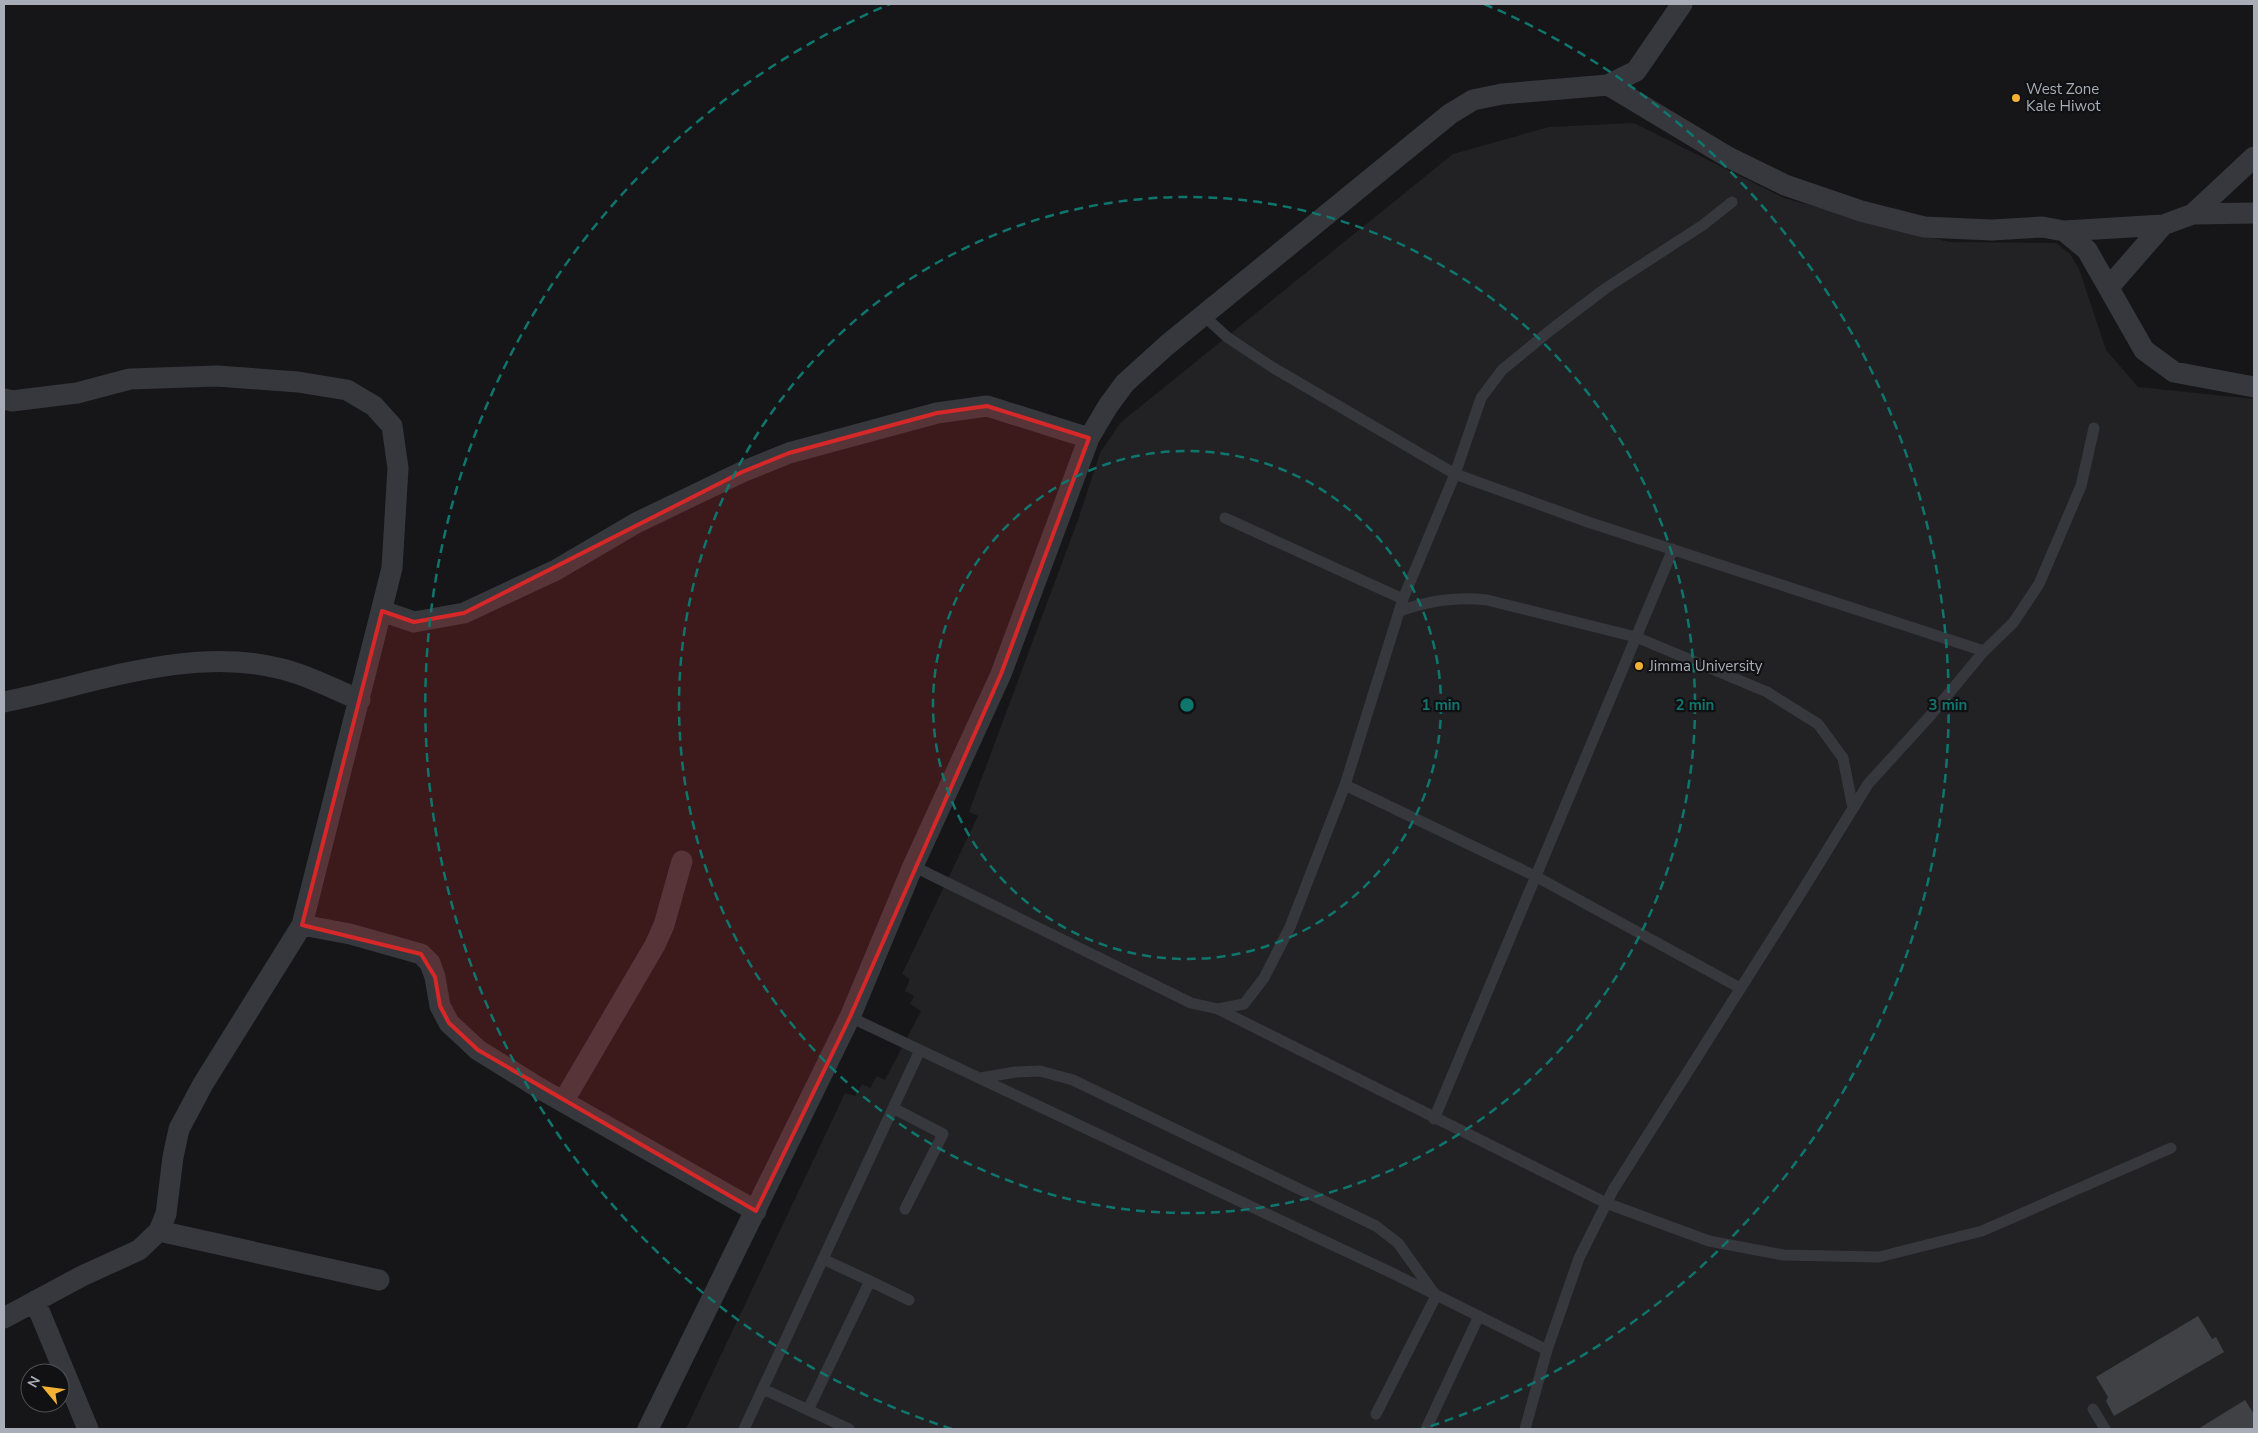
<svg xmlns="http://www.w3.org/2000/svg" width="2258" height="1433" font-family="'Nunito Sans',sans-serif">
  <rect width="100%" height="100%" fill="#161618"/>
  <path fill="#222225" d="M 1634,123 L 1784,198 L 1949,242 L 2056,243 L 2070,254 L 2079,269 L 2106,350 L 2138,387 L 2254,399 L 2254,1429 L 686,1429 L 845,1093 L 855,1096 L 862,1084 L 870,1088 L 877,1076 L 885,1080 L 921,1011 L 910,1004 L 914,996 L 905,991 L 910,979 L 902,974 L 978,816 L 969,812 L 1078,520 L 1100,453 L 1120,423 L 1453,154 L 1549,127 Z"/>
  <path fill="#404145" d="M 2198,1316 L 2212,1339 L 2216,1337 L 2224,1352 L 2114,1416 L 2106,1401 L 2108,1397 L 2096,1377 Z
    M 2245,1400 L 2254,1414 L 2254,1429 L 2198,1429 Z"/>
  <g fill="none" stroke-linecap="round" stroke-linejoin="round">
    <path stroke="#37383d" stroke-width="11" d="M 1204,316 L 1227,337 L 1272,367 L 1455,474 L 1588,522 L 1984,651
      M 1225,518 L 1403,599
      M 1399,611 C 1430,601 1455,596 1487,600 L 1636,637 L 1767,692 L 1818,724 L 1843,758 L 1853,808
      M 1345,785 L 1535,876 L 1740,988
      M 913,866 L 1191,1003 L 1218,1009 L 1244,1004 L 1264,978 L 1290,927 L 1345,785 L 1403,599 L 1455,474 L 1481,398 L 1502,370 L 1552,329 L 1606,288 L 1703,225 L 1732,202
      M 1218,1009 L 1606,1203 L 1709,1241 L 1783,1255 L 1879,1257 L 1982,1231 L 2171,1148
      M 850,1017 L 1392,1273 L 1547,1350
      M 981,1078 L 1015,1072 L 1040,1071 L 1073,1080 L 1376,1226 L 1398,1243 L 1436,1296 L 1376,1414
      M 893,1108 L 943,1134 L 905,1209
      M 1434,1119 L 1673,549
      M 870,1281 L 909,1300
      M 763,1389 L 849,1429
      M 2093,1409 L 2105,1429
      M 808,1410 L 870,1281 L 823,1259
      M 744,1429 L 920,1050
      M 1426,1429 L 1478,1318
      M 1525,1429 L 1547,1350 L 1579,1258 L 1613,1190 L 1804,888 L 1868,784 L 1930,716 L 1984,651 L 2013,623 L 2039,584 L 2081,486 L 2094,428"/>
    <path stroke="#37383d" stroke-width="21" d="M 1608,85 L 1728,157 L 1785,185 L 1861,211 L 1924,227 L 1992,230 L 2042,227 L 2064,231 L 2087,250 L 2144,350 L 2174,372 L 2254,387
      M 2193,214 L 2254,213
      M 2064,231 L 2163,225 L 2193,214 L 2254,157
      M 2109,287 L 2163,225
      M 4,399 L 12,401 L 77,393 L 130,379 L 217,376 L 298,382 L 347,390 L 374,406 L 392,426 L 398,468 L 392,568 L 302,925 L 203,1084 L 179,1129 L 173,1157 L 166,1214 L 159,1231 L 139,1250 L 82,1276 L 4,1318
      M 382,611 L 414,622 L 464,613 L 556,570 L 636,523 L 742,472 L 789,453 L 937,413 L 987,406 L 1089,438
      M 4,702 C 94,684 190,645 282,669 C 308,675 335,690 360,700
      M 302,925 L 350,934 L 421,954 L 430,963 L 435,977 L 440,1006 L 449,1023 L 478,1050 L 539,1088 L 756,1211
      M 563,1102 L 655,945 L 664,925 L 682,861
      M 159,1231 L 379,1280
      M 35,1301 L 88,1429
      M 648,1429 L 850,1017 L 913,866 L 1001,674 L 1089,438 L 1108,406 L 1125,383 L 1167,345 L 1450,114 L 1473,100 L 1502,94 L 1608,85 L 1636,71 L 1682,4"/>
  </g>
  <path fill="#d62828" fill-opacity="0.2" stroke="#d62828" stroke-width="4" stroke-linejoin="round" d="M 987,406 L 1089,438 L 1001,674 L 850,1017 L 756,1211 L 478,1050 L 449,1023 L 440,1006 L 435,977 L 421,954 L 302,925 L 382,611 L 414,622 L 464,613 L 742,472 L 789,453 L 937,413 Z"/>
  <g fill="none" stroke="#0f766e" stroke-width="2.5" stroke-dasharray="9 6">
    <circle cx="1187" cy="705" r="254"/>
    <circle cx="1187" cy="705" r="508"/>
    <path d="M952 1429A761 761 0 0 1 890 4M1484 4A761 761 0 0 1 1422 1429"/>
  </g>
  <g fill="#f2b134" stroke="#111113" stroke-width="2">
    <circle cx="2016" cy="98" r="5"/>
    <circle cx="1639" cy="666" r="5"/>
  </g>
  <g text-anchor="middle" dominant-baseline="central" stroke-width="4.5" stroke-linejoin="round" paint-order="stroke">
    <g font-size="15" fill="#a8adb8" stroke="#111113" text-anchor="start">
      <text x="2026" y="89">West Zone<tspan x="2026" dy="17">Kale Hiwot</tspan></text>
      <text x="1649" y="666">Jimma University</text>
    </g>
  </g>
  <circle cx="1187" cy="705" r="8" fill="#0f766e" stroke="#111113" stroke-width="2.5"/>
  <g font-size="15" text-anchor="middle" font-weight="bold" fill="#0f766e" stroke="#111113" stroke-width="4.5" stroke-linejoin="round" paint-order="stroke">
    <text x="1441" y="710">1 min</text>
    <text x="1695" y="710">2 min</text>
    <text x="1948" y="710">3 min</text>
  </g>
  <rect width="2258" height="1433" fill="none" stroke="#a8adb8" stroke-width="10"/>
  <g transform="translate(45 1388) rotate(299)"><circle r="24" fill="#111113" stroke="#4d4f55"/>
  <path d="M0-4L9 19L0 12L-9 19Z" fill="#f2b134"/>
  <text y="-8" font-size="14" font-weight="bold" text-anchor="middle" fill="#a8adb8">N</text>
  </g>
</svg>
